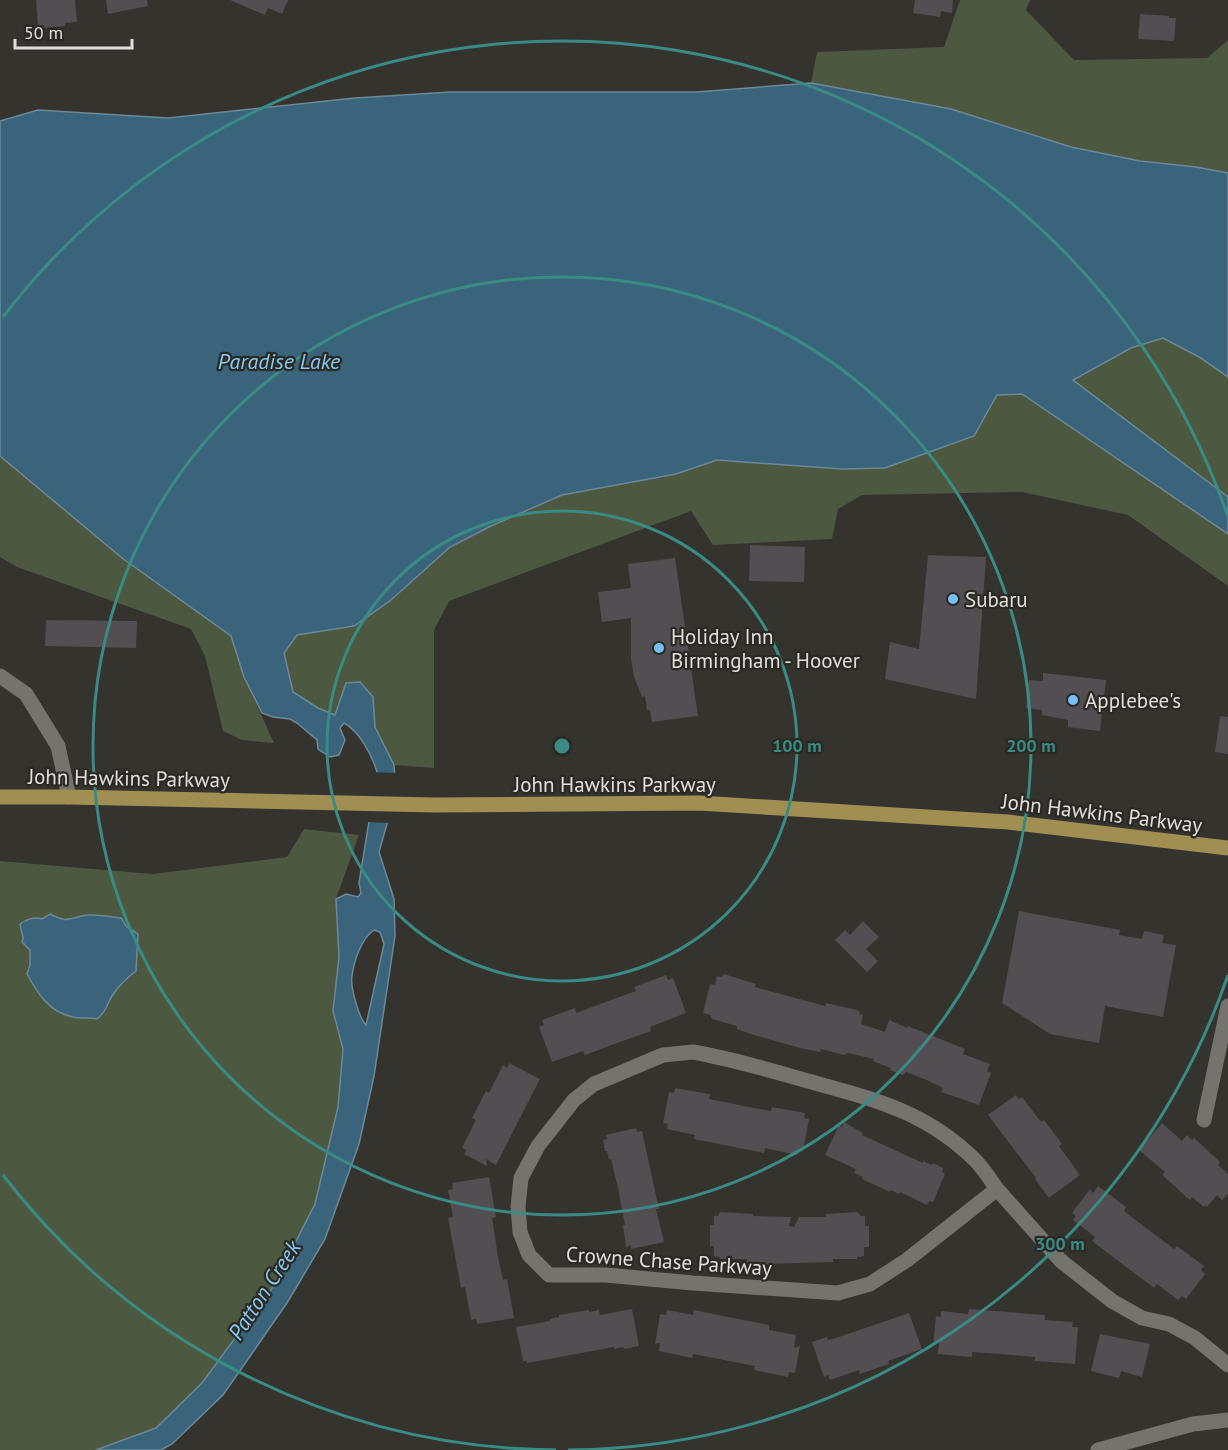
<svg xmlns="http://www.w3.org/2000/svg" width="1228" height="1450" font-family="'PT Sans',sans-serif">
  <rect width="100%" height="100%" fill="#34332e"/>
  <path fill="#4d5840" d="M 960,0 L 1030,0 L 1026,10 L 1074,60 L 1207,58 L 1228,40 L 1228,173 L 1196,167 L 1140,161 L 1071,147 L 951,109 L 811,83 L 817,52 L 944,47 Z
    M 1163,338 L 1199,357 L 1228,377 L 1228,497 L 1072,380 L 1131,348 Z
    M 1022,393 L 1228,534 L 1228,586 L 1128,515 L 1022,492 L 862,495 L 838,509 L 832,539 L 713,545 L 691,511 L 449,601 L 434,630 L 434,768 L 394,765 L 375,727 L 372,697 L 338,702 L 336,715 L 318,708 L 293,692 L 284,653 L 297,635 L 354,626 L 391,600 L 450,547 L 489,527 L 562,495 L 676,474 L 717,460 L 842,469 L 885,468 L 974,436 L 997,395 Z
    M 0,456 L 122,558 L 231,636 L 244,677 L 274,743 L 242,740 L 223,731 L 205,656 L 191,629 L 17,567 L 0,557 Z
    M 304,829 L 359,835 L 336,899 L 339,957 L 333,1011 L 343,1049 L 338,1107 L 315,1204 L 272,1288 L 202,1383 L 156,1428 L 96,1450 L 0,1450 L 0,861 L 153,874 L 287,857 Z"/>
  <path fill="#3a647b" stroke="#6c8998" stroke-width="1.5" fill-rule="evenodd" d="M 811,83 L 951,109 L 1071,147 L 1140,161 L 1196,167 L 1228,173 L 1228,377 L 1199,357 L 1163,338 L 1131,348 L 1073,380 L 1228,497 L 1228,534 L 1022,394 L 997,395 L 974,436 L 885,468 L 842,469 L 717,460 L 676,474 L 562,495 L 489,527 L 450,547 L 391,600 L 354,626 L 297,635 L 284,653 L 293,692 L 318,708 L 335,715 L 346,683 L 360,682 L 373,697 L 375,727 L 394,765 L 396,792 L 379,852 L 394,899 L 395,936 L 374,1076 L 359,1144 L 325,1239 L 287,1303 L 223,1395 L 172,1444 L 161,1450 L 96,1450 L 156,1428 L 202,1383 L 272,1288 L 315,1204 L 338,1107 L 343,1049 L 333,1011 L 339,957 L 336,899 L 346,894 L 358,897 L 361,893 L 359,883 L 377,772 C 372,755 359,731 344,723 L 340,728 L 345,740 L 339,755 L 330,757 L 318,749 L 317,740 L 297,723 L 290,719 L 273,717 L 262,713 L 244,677 L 231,636 L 122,558 L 0,456 L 0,121 L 38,110 L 168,118 L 355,98 L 451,92 L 697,92 ZM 374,930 L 380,932 L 384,944 L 366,1025 C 359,1018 350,987 352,976 C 354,961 361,939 374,930 Z
    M 50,914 C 66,922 65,920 82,916 C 91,913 111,917 121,918 L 127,927 L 138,934 L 136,971 C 127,978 118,986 112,996 C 106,1006 106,1012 97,1019 C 88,1017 81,1019 73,1017 C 49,1012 38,994 27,974 L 30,965 L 30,950 L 22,942 L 23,938 L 20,924 C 25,920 35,916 42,919 Z"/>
  <path fill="#34332e" d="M 373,772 L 397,773 L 399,792 L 390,823 L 367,822 Z"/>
  <path fill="#524e51" d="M 36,0 L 75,0 L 77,22 L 65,23 L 65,26 L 44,28 L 44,25 L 38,25 Z
    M 106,0 L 147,0 L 148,6 L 108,14 Z
    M 230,0 L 288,0 L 282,14 L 268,8 L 265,15 Z
    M 915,0 L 953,0 L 952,13 L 941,11 L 940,17 L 913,13 Z
    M 1140,14 L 1169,16 L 1169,18 L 1176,18 L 1174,41 L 1138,39 Z
    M 750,545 L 805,547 L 804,582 L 749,581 Z
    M 928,555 L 986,557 L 976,699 L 885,679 L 890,642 L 919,649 Z
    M 675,558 L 698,716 L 652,722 L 650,710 L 647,710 L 645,696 L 642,697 L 634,677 L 631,659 L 631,618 L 602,622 L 598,592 L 631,588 L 628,564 Z
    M 46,620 L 137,621 L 136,648 L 45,646 Z
    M 1043,673 L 1106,680 L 1100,731 L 1068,727 L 1068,720 L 1042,715 L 1042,710 L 1026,708 L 1029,680 L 1043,681 Z
    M 1220,716 L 1228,717 L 1228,754 L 1215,752 Z
    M 1019,911 L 1120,930 L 1119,935 L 1142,939 L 1144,931 L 1164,935 L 1162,943 L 1176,945 L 1163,1017 L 1105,1006 L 1099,1043 L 1050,1034 L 1002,1003 Z
    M 863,921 L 879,937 L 866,949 L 878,961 L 867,972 L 835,940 L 845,930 L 850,935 Z
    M 724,974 L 756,984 L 755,987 L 825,1006 L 826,1003 L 857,1010 L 860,1012 L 859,1014 L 863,1015 L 861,1024 L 885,1032 L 889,1020 L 907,1028 L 908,1026 L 965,1049 L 963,1054 L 990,1064 L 987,1071 L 991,1073 L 979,1105 L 941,1092 L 943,1088 L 929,1081 L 906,1072 L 903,1075 L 890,1070 L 891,1068 L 873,1061 L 874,1059 L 848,1053 L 844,1055 L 821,1049 L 820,1052 L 800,1048 L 754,1035 L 737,1029 L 737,1026 L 712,1019 L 710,1015 L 703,1013 L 710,984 L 715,985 L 717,976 L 721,977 Z
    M 666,975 L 668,980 L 673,978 L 686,1013 L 650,1027 L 651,1031 L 617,1043 L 585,1055 L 583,1051 L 552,1062 L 539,1027 L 544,1025 L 542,1020 L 575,1008 L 576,1013 L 614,999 L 636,991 L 634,987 Z
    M 509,1063 L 540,1079 L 496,1165 L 486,1159 L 487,1166 L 464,1154 L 466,1150 L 462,1148 L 476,1120 L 472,1118 L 486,1091 L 489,1093 L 503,1065 L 507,1068 Z
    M 675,1088 L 710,1094 L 709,1099 L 744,1106 L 771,1111 L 772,1107 L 805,1113 L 804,1118 L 809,1119 L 803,1151 L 798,1150 L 797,1155 L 765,1148 L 764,1153 L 694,1139 L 695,1135 L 667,1129 L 668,1124 L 663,1123 L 669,1092 L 674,1093 Z
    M 1016,1095 L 1019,1099 L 1022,1097 L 1041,1122 L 1044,1120 L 1062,1144 L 1059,1146 L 1080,1175 L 1049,1198 L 1035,1179 L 1036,1178 L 988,1115 Z
    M 844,1122 L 863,1133 L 862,1135 L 923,1163 L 923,1161 L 932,1165 L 933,1163 L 943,1168 L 942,1172 L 945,1174 L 933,1202 L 929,1201 L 927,1205 L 900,1192 L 899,1194 L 891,1190 L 890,1192 L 862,1179 L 863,1177 L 854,1173 L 856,1169 L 825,1155 L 839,1125 L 842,1127 Z
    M 1162,1123 L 1182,1141 L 1187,1135 L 1192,1140 L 1194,1138 L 1220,1162 L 1218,1165 L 1228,1174 L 1228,1194 L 1222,1200 L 1217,1195 L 1207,1207 L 1205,1205 L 1204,1207 L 1192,1197 L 1190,1200 L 1162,1175 L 1165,1172 L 1139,1150 Z
    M 636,1128 L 637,1132 L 642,1131 L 659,1209 L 656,1209 L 664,1242 L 631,1249 L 631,1245 L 626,1247 L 623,1225 L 625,1225 L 618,1188 L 611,1159 L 609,1160 L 607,1151 L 605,1151 L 603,1140 L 607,1139 L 606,1135 Z
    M 489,1177 L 496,1217 L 492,1218 L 498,1257 L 503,1280 L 507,1279 L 514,1318 L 477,1324 L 476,1319 L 471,1320 L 465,1287 L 461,1288 L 448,1218 L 453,1217 L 448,1190 L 453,1189 L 452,1183 Z
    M 1098,1186 L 1126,1207 L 1124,1211 L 1146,1228 L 1174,1249 L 1177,1246 L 1204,1266 L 1201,1270 L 1205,1274 L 1186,1299 L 1182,1296 L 1178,1300 L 1157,1284 L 1154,1288 L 1092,1241 L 1095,1237 L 1073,1220 L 1076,1216 L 1072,1213 L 1090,1189 L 1093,1193 Z
    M 720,1212 L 753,1214 L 753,1216 L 791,1217 L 789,1226 L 794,1227 L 799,1217 L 826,1217 L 826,1214 L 857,1212 L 861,1216 L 865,1216 L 865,1226 L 869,1226 L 869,1247 L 864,1247 L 864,1256 L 857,1257 L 857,1259 L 833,1259 L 833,1262 L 765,1264 L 765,1262 L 747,1262 L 747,1259 L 720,1259 L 720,1257 L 714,1256 L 714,1246 L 710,1246 L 710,1225 L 714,1225 L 714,1216 L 718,1216 Z
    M 632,1309 L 639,1346 L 624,1349 L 623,1347 L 614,1349 L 614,1347 L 527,1363 L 527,1361 L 523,1361 L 516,1327 L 550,1321 L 550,1319 L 559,1317 L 559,1315 L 589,1310 L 589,1312 L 599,1310 L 600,1315 Z
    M 969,1309 L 1045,1315 L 1045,1320 L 1073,1322 L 1072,1327 L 1078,1327 L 1075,1364 L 1035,1361 L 1035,1357 L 1000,1354 L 972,1352 L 972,1357 L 938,1354 L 939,1343 L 933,1345 L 936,1316 L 941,1317 L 941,1311 L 968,1314 Z
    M 667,1310 L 693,1315 L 694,1310 L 728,1317 L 769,1325 L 769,1330 L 796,1335 L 794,1348 L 800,1346 L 795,1373 L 789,1372 L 788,1377 L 754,1370 L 755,1366 L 693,1354 L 692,1358 L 659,1351 L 660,1343 L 655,1344 L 660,1314 L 666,1315 Z
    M 909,1313 L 922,1349 L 888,1361 L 889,1364 L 860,1374 L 859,1370 L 830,1380 L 828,1375 L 824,1377 L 812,1342 L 827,1337 L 828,1340 L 836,1338 Z
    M 1100,1334 L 1150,1344 L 1142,1377 L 1121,1371 L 1119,1378 L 1091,1371 Z"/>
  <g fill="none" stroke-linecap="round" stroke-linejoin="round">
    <path stroke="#75736e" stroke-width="15" d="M 0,676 L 26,694 L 58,746 L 69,797
      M 693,1052 C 732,1059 770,1070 808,1081 C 873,1099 925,1111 975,1160 C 983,1168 990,1179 997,1189 L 907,1260 L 870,1284 L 838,1293 L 693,1283 L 606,1275 L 549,1275 L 529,1255 L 520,1232 L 518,1207 L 521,1178 L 538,1146 L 574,1100 L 594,1084 L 663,1055 Z
      M 1204,1120 L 1228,1006
      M 997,1189 L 1061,1261 L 1112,1301 L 1142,1318 L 1169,1324 L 1195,1338 L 1228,1365
      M 1098,1450 L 1193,1424 L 1228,1420"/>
    <path stroke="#a08e53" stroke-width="15" d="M 0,797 L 69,797 L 434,805 L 699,803 L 1008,822 L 1228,848"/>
  </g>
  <g fill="none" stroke="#398b84" stroke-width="3">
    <circle cx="562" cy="746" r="235"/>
    <circle cx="562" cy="746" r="469"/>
    <path d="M1228 975A704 704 0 0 1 568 1450M556 1450A704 704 0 0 1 3 1175M3 317A704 704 0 0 1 1228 517"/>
  </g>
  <g fill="#76c0f7" stroke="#2a2924" stroke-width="2">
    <circle cx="953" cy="599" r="6"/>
    <circle cx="659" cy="648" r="6"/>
    <circle cx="1073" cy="700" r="6"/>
  </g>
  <g text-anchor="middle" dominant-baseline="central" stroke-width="4.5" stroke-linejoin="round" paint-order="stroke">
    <g font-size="21" fill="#e0dfdc" stroke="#2a2924" text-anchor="start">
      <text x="965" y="599">Subaru</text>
      <text x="671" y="636">Holiday Inn<tspan x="671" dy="24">Birmingham - Hoover</tspan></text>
      <text x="1085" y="700">Applebee's</text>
    </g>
    <g font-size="21" fill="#e0dfdc" stroke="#2a2924">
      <text transform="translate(129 778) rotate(1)">John Hawkins Parkway</text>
      <text x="615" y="784">John Hawkins Parkway</text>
      <text transform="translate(1102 813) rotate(7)">John Hawkins Parkway</text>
      <text transform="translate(669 1261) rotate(4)">Crowne Chase Parkway</text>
    </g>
    <g font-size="22" font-style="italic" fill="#84caf1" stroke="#2a2924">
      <text x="279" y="361">Paradise Lake</text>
      <text transform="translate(264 1290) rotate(-57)">Patton Creek</text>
    </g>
  </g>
  <circle cx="562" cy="746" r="9" fill="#398b84" stroke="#2a2924" stroke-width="3"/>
  <g font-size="18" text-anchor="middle" font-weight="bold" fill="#398b84" stroke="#2a2924" stroke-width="4.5" stroke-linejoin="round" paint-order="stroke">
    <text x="797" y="752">100 m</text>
    <text x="1031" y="752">200 m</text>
    <text x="1060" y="1250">300 m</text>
  </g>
  <path d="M15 39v9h117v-9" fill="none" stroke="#e0dfdc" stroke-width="3"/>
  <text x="24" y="39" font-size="18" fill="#e0dfdc" stroke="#2a2924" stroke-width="4.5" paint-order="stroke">50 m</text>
</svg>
